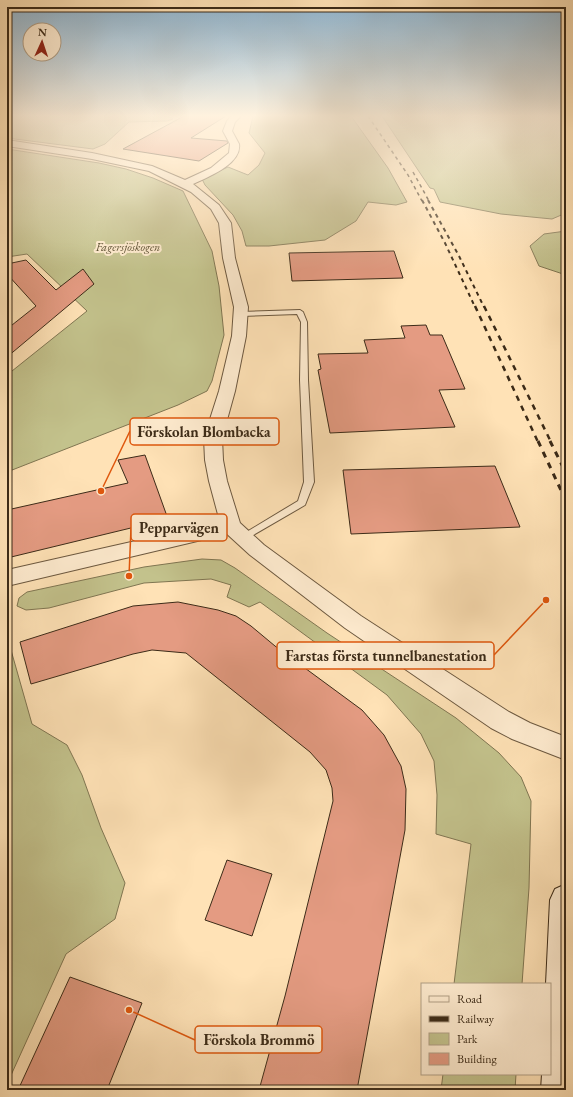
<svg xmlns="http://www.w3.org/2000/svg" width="573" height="1097" font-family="'EB Garamond',serif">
  <rect width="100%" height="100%" fill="#ffe2b6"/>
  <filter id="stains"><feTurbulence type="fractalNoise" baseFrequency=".005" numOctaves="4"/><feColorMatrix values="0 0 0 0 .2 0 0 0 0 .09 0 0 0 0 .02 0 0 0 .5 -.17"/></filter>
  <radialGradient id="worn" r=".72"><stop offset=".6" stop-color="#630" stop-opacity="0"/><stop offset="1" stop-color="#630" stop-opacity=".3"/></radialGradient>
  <path fill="#c3c28c" stroke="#807652" d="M 7,116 L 169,116 L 173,119 L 167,121 L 129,122 L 105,144 L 93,149 L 7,138 Z
    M 253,116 L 351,116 L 388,168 L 407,202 L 396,205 L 368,202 L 356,221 L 325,240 L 269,246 L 246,246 L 242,231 L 233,215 L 205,185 L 202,179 L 228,167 L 248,175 L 259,165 L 265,153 L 249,133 Z
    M 382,116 L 566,116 L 566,213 L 552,219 L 501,214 L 440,202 L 434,189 L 430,188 Z
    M 7,149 L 99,163 L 126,169 L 153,178 L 183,191 L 212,251 L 219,286 L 224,335 L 212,381 L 207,391 L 178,405 L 7,472 L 7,375 L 87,311 L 27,254 L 7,257 Z
    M 566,231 L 566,275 L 539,266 L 530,246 L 544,234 Z
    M 202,559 L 221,560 L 235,568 L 327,633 L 456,718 L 499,753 L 521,777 L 531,801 L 529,888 L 522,984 L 454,984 L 471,844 L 436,834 L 437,795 L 434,761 L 421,734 L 387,695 L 260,602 L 249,607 L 227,597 L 231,585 L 211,579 L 144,583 L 49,608 L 26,610 L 17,606 L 19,598 L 27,592 L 144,567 Z
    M 7,636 L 32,724 L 67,745 L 82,775 L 101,828 L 125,883 L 115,919 L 66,954 L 7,1084 Z
    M 443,1074 L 516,1074 L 515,1090 L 441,1090 Z"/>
  <path fill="#e49b82" stroke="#3c2b18" d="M 184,116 L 226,116 L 191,138 L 227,141 L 228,143 L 199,161 L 123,149 Z
    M 394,251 L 403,278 L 292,281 L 289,253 Z
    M 26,260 L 56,290 L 83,269 L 94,284 L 7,357 L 7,329 L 36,306 L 7,274 L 7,264 Z
    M 426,325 L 430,335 L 442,335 L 465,389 L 439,390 L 455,427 L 330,433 L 318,370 L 321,369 L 318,354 L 368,353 L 364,340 L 405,338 L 401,326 Z
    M 145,455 L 168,519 L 7,558 L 7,510 L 128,483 L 118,460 Z
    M 495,466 L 520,527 L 351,534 L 343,470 Z
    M 178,602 L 218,610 L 236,616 L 251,626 L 275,646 L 362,710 L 384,735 L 401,766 L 406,789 L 405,830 L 357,1090 L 259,1090 L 285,996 L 333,801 L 332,788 L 326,770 L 310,752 L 186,653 L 152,650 L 133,654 L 31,684 L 20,642 L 133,606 Z
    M 227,860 L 272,874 L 252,936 L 205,920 Z
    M 70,977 L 142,1003 L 107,1090 L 18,1090 Z"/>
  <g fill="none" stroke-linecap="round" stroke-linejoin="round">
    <defs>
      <path id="lane" d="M 300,310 L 303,312 L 307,322 L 308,380 L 314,482 L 305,505 L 243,541 L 240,540 L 238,538 L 240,536 L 298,501 L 304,482 L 300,380 L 301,322 L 297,314 L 241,316 L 238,314 L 241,312 Z"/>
      <path id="street" d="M 231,116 L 241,116 L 235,122 L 232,131 L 239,144 C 242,164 208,177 193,184 L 219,205 L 231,223 L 235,258 L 248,307 L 246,336 L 235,391 L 222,438 L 223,460 L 227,481 L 240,523 L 264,545 L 361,616 L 509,712 L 530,723 L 566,737 L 566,760 L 512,739 L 491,728 L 345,628 L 250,555 L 227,534 L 7,586 L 7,570 L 220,522 L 209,481 L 205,460 L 204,438 L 219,391 L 232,336 L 234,307 L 223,258 L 219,223 L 211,209 L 191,192 L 149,171 L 92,159 L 7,146 L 7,140 L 92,153 L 152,166 L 185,180 L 211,168 L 229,153 L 230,144 L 223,131 L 227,121 Z"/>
      <path id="secondary" d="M 566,884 L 566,1090 L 541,1090 L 542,1074 L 550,1074 L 550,984 L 546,984 L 550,900 L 555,889 Z"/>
    </defs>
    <use href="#lane" stroke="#6d5940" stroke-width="2"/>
    <use href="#street" stroke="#6d5940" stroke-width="2"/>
    <use href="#secondary" stroke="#3c2b18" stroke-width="2"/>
    <use href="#lane" fill="#ffecd0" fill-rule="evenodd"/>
    <use href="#street" fill="#ffecd0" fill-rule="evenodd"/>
    <use href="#secondary" fill="#ffecd0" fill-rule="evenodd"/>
    <path stroke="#3c2b18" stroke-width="1.5" stroke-dasharray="3.5 3.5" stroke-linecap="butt" d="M 368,116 L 408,175 L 422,201
      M 413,172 L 429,201"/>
    <path stroke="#3c2b18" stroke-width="2" stroke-dasharray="4 4" stroke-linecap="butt" d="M 422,200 L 445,243 L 475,307
      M 428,200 L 459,256 L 484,307"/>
    <path stroke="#3c2b18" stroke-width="2.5" stroke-dasharray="5.5 5.5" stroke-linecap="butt" d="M 475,306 L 538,442
      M 484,306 L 551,442"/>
    <path stroke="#3c2b18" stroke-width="3" stroke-dasharray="6 6" stroke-linecap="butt" d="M 538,441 L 566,501
      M 550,441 L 566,473"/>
  </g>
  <linearGradient id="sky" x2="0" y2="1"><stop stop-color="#8db7d6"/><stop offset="0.43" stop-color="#fff2de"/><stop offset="1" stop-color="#fff2de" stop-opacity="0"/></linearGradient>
  <rect width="573" height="270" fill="url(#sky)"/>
  <g text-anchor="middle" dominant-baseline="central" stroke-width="4" stroke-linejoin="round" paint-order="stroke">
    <g font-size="12" font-style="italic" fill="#5e5135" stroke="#ffecd0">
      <text x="128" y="247">Fagersjöskogen</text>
    </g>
  </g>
  <path fill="none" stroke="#df570d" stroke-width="1.5" d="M101 491L130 431M129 576L131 528M546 600L494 655M129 1010L195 1040"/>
  <g fill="#df570d" stroke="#ffecd0" stroke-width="1.5">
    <circle cx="101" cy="491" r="4"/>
    <circle cx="129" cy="576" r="4"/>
    <circle cx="546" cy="600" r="4"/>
    <circle cx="129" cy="1010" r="4"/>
  </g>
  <g fill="#ffecd0" stroke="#df570d" stroke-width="1.5">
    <rect x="130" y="418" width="149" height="27" rx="4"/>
    <rect x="131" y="514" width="96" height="27" rx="4"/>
    <rect x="277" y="642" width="217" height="27" rx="4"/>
    <rect x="195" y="1026" width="127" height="27" rx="4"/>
  </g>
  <g font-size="15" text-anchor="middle" font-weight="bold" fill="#3c2b18">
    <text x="204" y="437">Förskolan Blombacka</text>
    <text x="179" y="533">Pepparvägen</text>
    <text x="386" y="661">Farstas första tunnelbanestation</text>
    <text x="259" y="1045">Förskola Brommö</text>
  </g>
  <rect width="573" height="1097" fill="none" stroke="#ffe2b6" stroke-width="24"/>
  <rect x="8" y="8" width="557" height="1081" fill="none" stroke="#3c2b18" stroke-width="2"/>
  <rect x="12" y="12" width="549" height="1073" fill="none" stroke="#3c2b18"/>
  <rect x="421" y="983" width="130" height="92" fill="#ffecd0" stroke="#b19f86"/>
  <rect x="429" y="996" width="20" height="6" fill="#ffecd0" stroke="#b19f86"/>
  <text x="457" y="1003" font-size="12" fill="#3c2b18">Road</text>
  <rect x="429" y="1016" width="20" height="6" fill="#3c2b18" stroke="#b19f86"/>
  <text x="457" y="1023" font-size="12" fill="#3c2b18">Railway</text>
  <rect x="429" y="1033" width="20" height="12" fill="#c3c28c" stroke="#b19f86"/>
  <text x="457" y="1043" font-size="12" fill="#3c2b18">Park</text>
  <rect x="429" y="1053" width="20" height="12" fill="#e49b82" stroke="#b19f86"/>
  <text x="457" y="1063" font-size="12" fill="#3c2b18">Building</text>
  <g transform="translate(42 42) rotate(3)"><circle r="19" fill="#ffecd0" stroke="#b19f86"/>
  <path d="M0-3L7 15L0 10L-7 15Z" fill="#8f2418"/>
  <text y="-6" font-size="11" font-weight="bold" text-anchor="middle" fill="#3c2b18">N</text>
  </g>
  <rect width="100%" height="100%" filter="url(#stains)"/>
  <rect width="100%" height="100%" fill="url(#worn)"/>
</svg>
